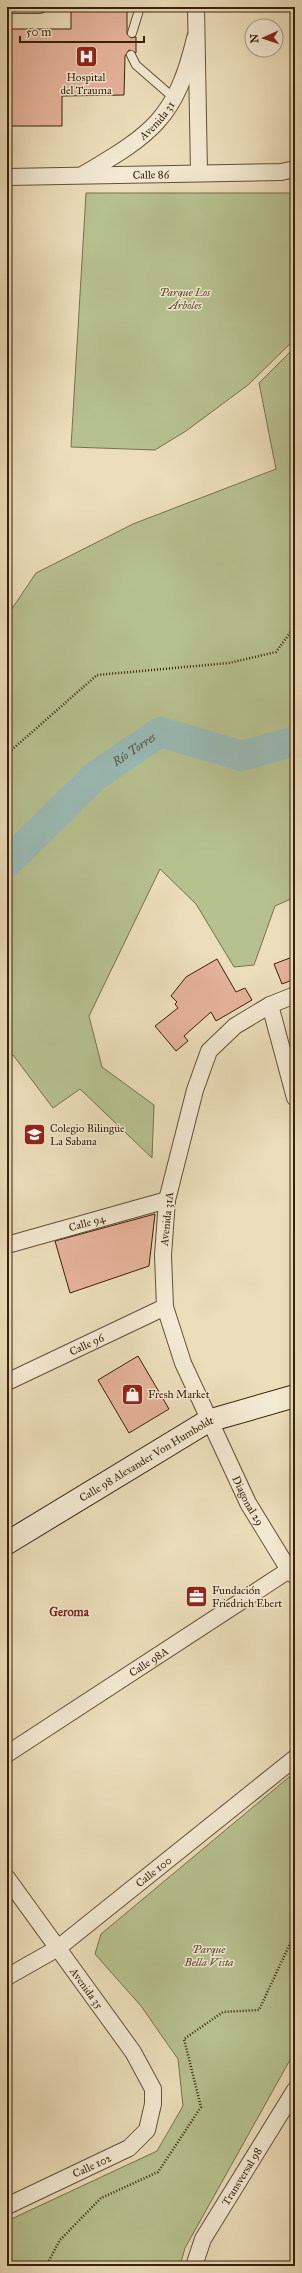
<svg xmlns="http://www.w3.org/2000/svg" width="302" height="2273" font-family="'IM FELL Great Primer',serif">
  <rect width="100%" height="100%" fill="#ecdebb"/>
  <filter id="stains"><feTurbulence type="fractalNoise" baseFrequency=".005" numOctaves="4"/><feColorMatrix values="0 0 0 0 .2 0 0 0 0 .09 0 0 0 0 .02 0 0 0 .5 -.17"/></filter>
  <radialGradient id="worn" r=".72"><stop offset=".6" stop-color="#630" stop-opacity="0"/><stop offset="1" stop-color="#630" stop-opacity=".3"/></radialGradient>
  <path fill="#b7c190" stroke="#78714d" d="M 86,193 L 295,193 L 295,339 L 248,385 L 186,431 L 155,450 L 71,447 Z
    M 295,347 L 295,897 L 275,906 L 254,965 L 234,967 L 196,904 L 160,869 L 89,1016 L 102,1067 L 154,1105 L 152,1158 L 80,1089 L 53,1108 L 13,1055 L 7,1059 L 7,616 L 36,573 L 133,524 L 276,469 L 259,383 Z
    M 295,1772 L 295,2051 L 185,2248 L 180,2266 L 7,2266 L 7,2221 L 157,2151 L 183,2106 L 178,2059 L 141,2006 L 95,1954 L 101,1934 Z"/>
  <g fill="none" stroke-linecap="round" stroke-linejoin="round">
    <path stroke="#9abbb6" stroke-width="30" id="s1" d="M 7,863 L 95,776 L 160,732 L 242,756 L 295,741"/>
  </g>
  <path fill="#e6b39b" stroke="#38210a" d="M 71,7 L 127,7 L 127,34 L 131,38 L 136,37 L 136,53 L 129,50 L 125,56 L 124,95 L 62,96 L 62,126 L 7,126 L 7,29 L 71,29 Z
    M 295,956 L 295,979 L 282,984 L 274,964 Z
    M 217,959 L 236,992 L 245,988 L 252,1000 L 216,1021 L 211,1012 L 184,1036 L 188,1041 L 176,1051 L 155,1026 L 178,1008 L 175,1004 L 177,1002 L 171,996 L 186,977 Z
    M 155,1214 L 149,1266 L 70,1293 L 55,1241 Z
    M 138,1356 L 169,1409 L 129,1433 L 98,1380 Z"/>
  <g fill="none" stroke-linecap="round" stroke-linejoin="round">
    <defs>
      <path id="lane" d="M 7,9 L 40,9 L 44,7
        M 132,33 L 140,7
        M 131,55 L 136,65 L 175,99"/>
      <g id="street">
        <path d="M 196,7 L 199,173"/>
        <path id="s2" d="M 84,174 C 152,134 176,118 195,38"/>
        <path id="s3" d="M 7,177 L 281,172 L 295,169"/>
        <path id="s4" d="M 295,995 L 270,1005 L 235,1026 L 209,1051 L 195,1090 L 167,1200 L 163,1255 L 165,1307 L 183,1363 L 248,1503 L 289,1570 L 295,1576"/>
        <path d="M 270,1005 L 295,1098"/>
        <path id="s5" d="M 7,1245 L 167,1200"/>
        <path id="s6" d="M 7,1382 L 165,1307"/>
        <path id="s7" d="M 7,1754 L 289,1570"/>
        <path id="s8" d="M 7,1878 L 133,2052 L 153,2089 L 153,2104 L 147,2130 L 129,2148 L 7,2206"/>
        <path id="s9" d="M 7,1977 L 58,1948 L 295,1758"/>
        <path id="s10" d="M 194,2266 L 203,2239 L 295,2090"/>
      </g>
      <g id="secondary">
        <path id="s11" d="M 7,1543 L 208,1421 L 295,1396"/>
      </g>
    </defs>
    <use href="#lane" stroke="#655036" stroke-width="10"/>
    <use href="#street" stroke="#655036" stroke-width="18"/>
    <use href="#secondary" stroke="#38210a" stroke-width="24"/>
    <path stroke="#38210a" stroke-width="2.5" stroke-dasharray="1 2" stroke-linecap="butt" d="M 7,754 L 97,675 L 229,663 L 276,652 L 295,626
      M 46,2266 L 60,2240 L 101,2198 L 158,2172 L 201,2107 L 184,2039 L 223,2012 L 259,2010 L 295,1933"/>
    <use href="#lane" stroke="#f3ead3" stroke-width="8"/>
    <use href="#street" stroke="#f3ead3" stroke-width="16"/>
    <use href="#secondary" stroke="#f3ead3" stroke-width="22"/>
  </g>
  <defs>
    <symbol id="hospital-square" viewBox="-11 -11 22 22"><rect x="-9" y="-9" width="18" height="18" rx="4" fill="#8f2418" stroke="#f3ead3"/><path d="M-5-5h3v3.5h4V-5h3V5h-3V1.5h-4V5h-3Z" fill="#fff"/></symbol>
    <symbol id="school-square" viewBox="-11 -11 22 22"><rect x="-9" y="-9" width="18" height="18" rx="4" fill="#8f2418" stroke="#f3ead3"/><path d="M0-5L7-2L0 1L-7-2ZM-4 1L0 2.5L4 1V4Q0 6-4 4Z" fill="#fff"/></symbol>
    <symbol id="shop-square" viewBox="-11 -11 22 22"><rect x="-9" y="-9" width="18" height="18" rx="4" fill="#8f2418" stroke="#f3ead3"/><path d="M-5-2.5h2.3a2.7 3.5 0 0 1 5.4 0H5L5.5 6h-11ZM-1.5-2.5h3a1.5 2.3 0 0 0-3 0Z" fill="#fff"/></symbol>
    <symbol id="office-square" viewBox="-11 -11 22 22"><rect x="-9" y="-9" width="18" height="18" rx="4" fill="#8f2418" stroke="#f3ead3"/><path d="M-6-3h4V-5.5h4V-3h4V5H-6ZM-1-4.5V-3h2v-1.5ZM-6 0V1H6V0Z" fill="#fff"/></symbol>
  </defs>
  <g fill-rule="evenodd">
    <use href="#hospital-square" x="74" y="44" width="25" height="25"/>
    <use href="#school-square" x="22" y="1122" width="25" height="25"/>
    <use href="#shop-square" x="120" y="1382" width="25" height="25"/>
    <use href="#office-square" x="184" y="1584" width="25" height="25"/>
  </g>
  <g text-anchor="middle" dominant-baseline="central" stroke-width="3" stroke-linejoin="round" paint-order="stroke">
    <g font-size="11" fill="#38210a" stroke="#f3ead3" text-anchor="start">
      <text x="86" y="77" text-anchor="middle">Hospital<tspan x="86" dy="13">del Trauma</tspan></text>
      <text x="50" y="1128">Colegio Bilingüe<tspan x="50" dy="13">La Sabana</tspan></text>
      <text x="148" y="1394">Fresh Market</text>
      <text x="212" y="1590">Fundación<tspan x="212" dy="13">Friedrich Ebert</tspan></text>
    </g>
    <g font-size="11" fill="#38210a" stroke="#f3ead3">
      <text stroke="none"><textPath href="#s2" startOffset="91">Avenida 31</textPath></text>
      <text stroke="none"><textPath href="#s3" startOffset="144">Calle 86</textPath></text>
      <text transform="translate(167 1219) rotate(-84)">Avenida 31A</text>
      <text stroke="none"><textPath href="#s5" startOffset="83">Calle 94</textPath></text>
      <text stroke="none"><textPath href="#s6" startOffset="88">Calle 96</textPath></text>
      <text stroke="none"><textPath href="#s11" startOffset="163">Calle 98 Alexander Von Humboldt</textPath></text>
      <text stroke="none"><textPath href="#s4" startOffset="577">Diagonal 29</textPath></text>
      <text stroke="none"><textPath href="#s7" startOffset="169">Calle 98A</textPath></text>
      <text stroke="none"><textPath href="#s9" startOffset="181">Calle 100</textPath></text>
      <text stroke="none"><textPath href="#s8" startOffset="136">Avenida 35</textPath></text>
      <text transform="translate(92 2166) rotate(-25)">Calle 102</text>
      <text stroke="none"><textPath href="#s10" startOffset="102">Transversal 98</textPath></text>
    </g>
    <g font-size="11" font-style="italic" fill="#58492c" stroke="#f3ead3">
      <text x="185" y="292">Parque Los<tspan x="185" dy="13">Árboles</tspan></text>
      <text x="209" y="1949">Parque<tspan x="209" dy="13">Bella Vista</tspan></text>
    </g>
    <g font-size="12" font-style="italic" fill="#554f3e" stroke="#f3ead3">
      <text stroke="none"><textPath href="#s1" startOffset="171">Río Torres</textPath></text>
    </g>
    <g font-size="12" font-weight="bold" fill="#7a1f14" stroke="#f3ead3">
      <text x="69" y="1612">Geroma</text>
    </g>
  </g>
  <rect width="302" height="2273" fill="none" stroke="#ecdebb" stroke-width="24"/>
  <rect x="8" y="8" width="286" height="2257" fill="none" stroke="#38210a" stroke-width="2"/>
  <rect x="12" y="12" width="278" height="2249" fill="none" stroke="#38210a"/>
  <g transform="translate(264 38) rotate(267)"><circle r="19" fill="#f3ead3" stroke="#a89a83"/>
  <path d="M0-3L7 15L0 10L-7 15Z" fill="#8f2418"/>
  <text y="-6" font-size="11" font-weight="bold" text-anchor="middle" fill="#38210a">N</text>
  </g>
  <path d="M20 36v6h124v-6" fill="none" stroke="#38210a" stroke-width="2"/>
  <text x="26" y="36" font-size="12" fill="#38210a" stroke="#f3ead3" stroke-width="3" paint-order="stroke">50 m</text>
  <rect width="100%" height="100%" filter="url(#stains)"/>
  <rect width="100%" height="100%" fill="url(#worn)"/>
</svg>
